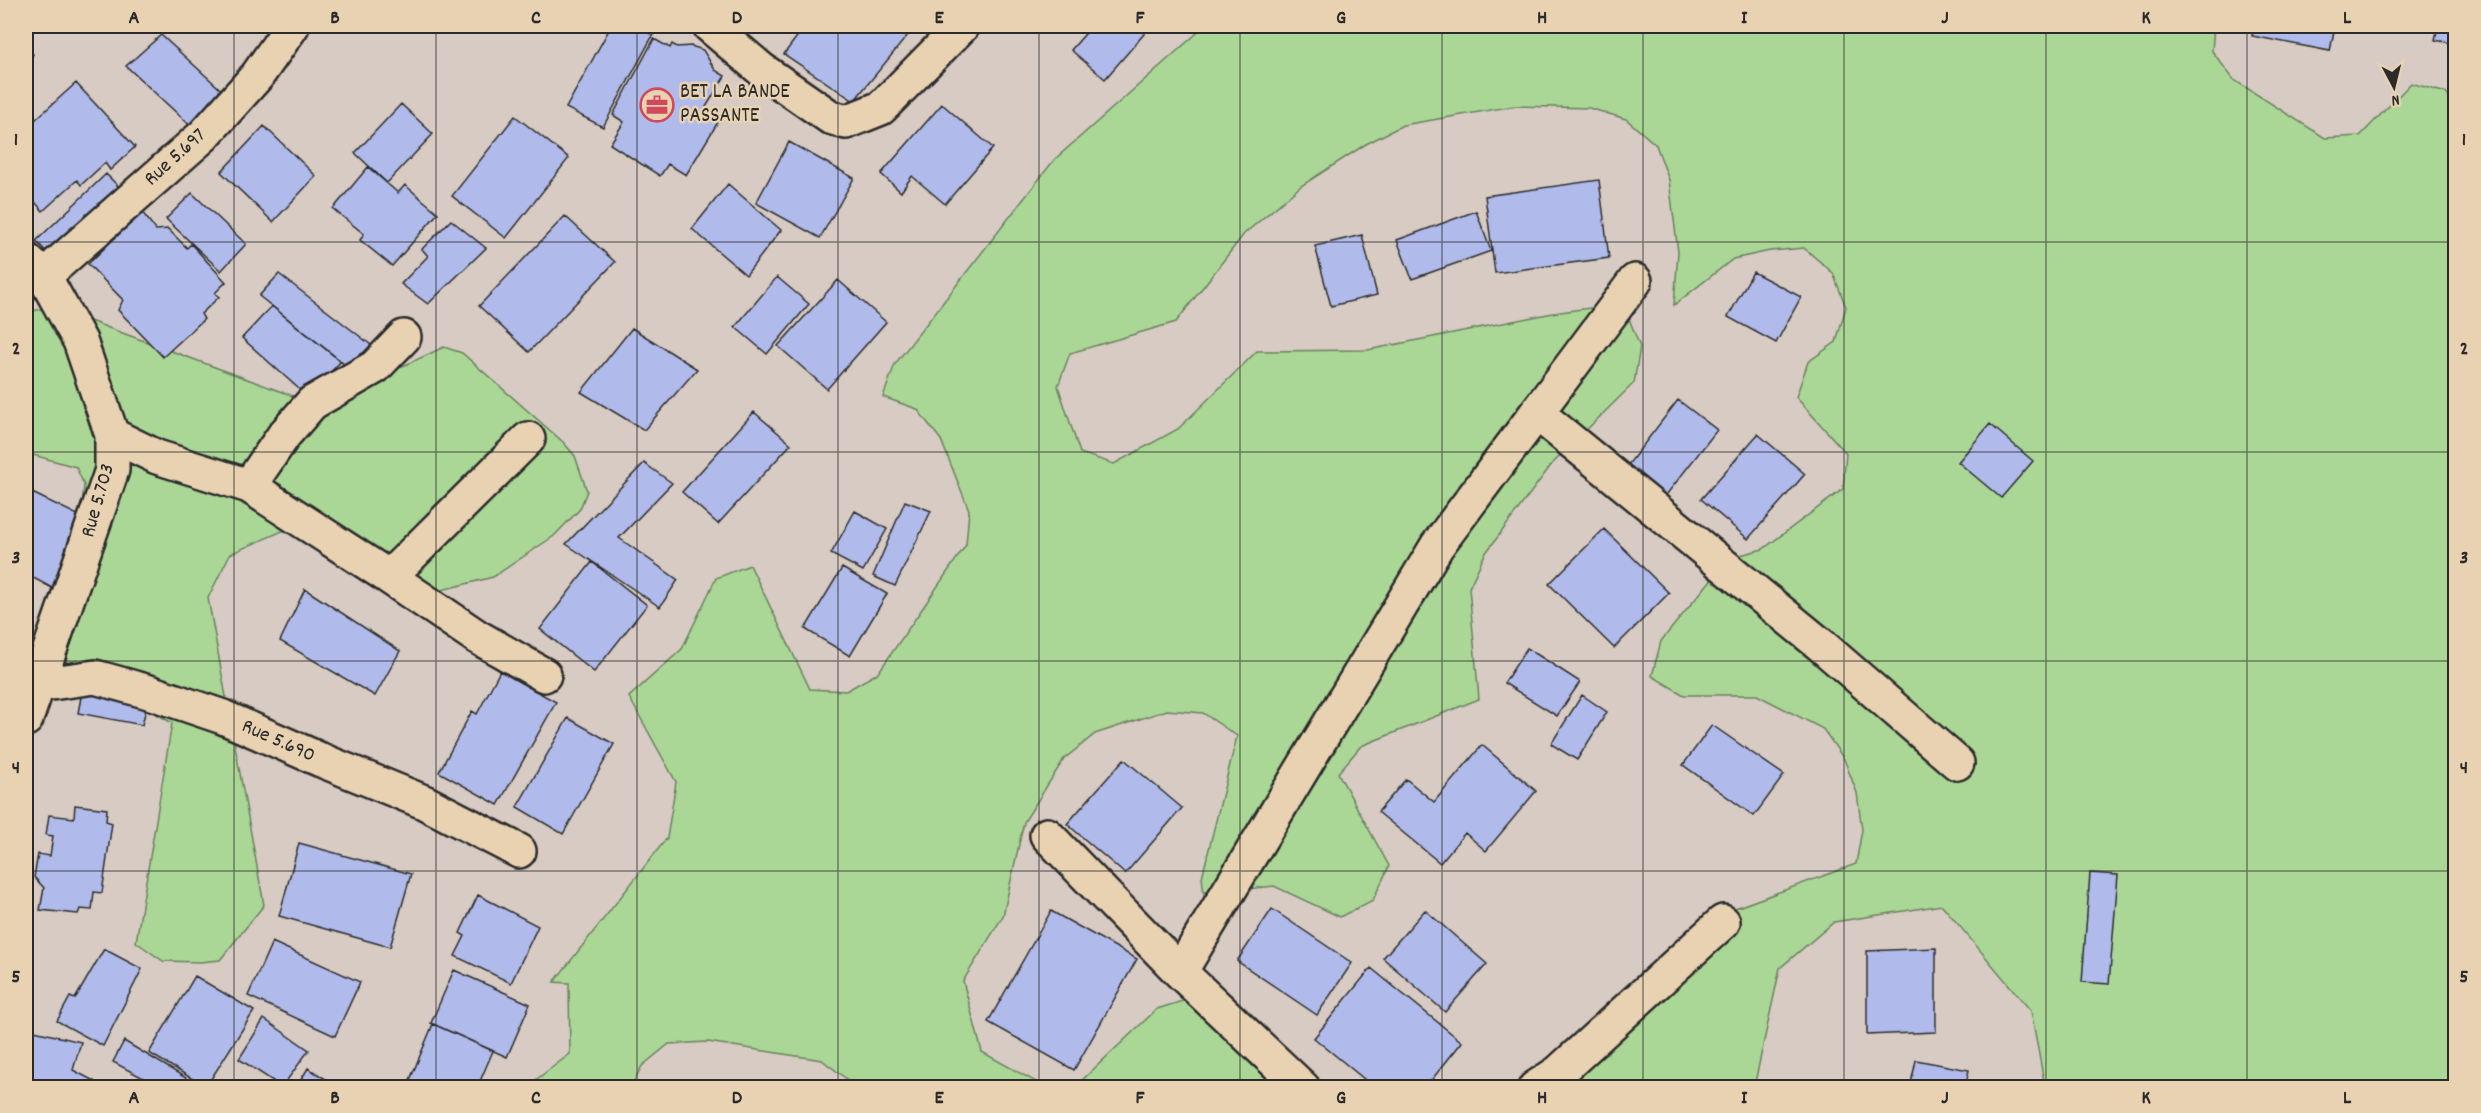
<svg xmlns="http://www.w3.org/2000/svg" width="2481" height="1113" font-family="Dekko,sans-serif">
  <rect width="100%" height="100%" fill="#d7cbc3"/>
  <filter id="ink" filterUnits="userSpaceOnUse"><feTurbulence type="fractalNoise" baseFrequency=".0167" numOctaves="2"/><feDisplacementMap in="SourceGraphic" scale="12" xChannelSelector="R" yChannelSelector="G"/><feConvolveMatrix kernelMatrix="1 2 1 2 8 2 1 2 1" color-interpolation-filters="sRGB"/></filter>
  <g filter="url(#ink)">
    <path fill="#aad796" stroke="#6a8160" stroke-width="1.5" d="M 1202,26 L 2214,26 L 2212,51 L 2234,80 L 2325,138 L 2360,136 L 2411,83 L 2446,93 L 2455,106 L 2455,1087 L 2045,1087 L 2031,1011 L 1942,905 L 1834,922 L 1780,968 L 1754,1087 L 1546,1087 L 1716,915 L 1856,864 L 1862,830 L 1857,793 L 1844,759 L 1823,729 L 1757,695 L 1684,695 L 1652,676 L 1661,641 L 1729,558 L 1763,549 L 1843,489 L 1846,453 L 1796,397 L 1808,362 L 1836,342 L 1846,307 L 1833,273 L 1804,248 L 1770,251 L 1733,259 L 1674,305 L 1678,252 L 1669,180 L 1656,145 L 1626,119 L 1589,108 L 1514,106 L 1403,125 L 1366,144 L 1301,186 L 1244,234 L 1176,322 L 1070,353 L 1058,386 L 1080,453 L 1114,464 L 1178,429 L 1257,351 L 1368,350 L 1553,313 L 1590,308 L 1626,311 L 1640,347 L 1634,383 L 1552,464 L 1485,554 L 1469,588 L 1479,699 L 1361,746 L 1338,773 L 1389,866 L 1373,900 L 1340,917 L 1274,886 L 1238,890 L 1206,912 L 1202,877 L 1237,736 L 1203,713 L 1167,710 L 1095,734 L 1064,759 L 1024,822 L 1003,916 L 963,981 L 982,1052 L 1045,1087 L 1080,1082 L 1157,1009 L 1192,998 L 1282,1087 L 857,1087 L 822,1060 L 708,1042 L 669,1044 L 642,1066 L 631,1087 L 525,1088 L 570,1054 L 569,983 L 554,982 L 667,838 L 676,782 L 629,697 L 682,649 L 716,578 L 750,565 L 810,689 L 846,691 L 878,673 L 966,545 L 969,510 L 941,440 L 917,409 L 883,397 L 895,364 L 1054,160 L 1195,35 Z
      M 52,307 L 312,403 L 321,404 L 444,347 L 462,353 L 563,442 L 575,456 L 587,491 L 580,509 L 554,536 L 493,577 L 438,591 L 303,522 L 230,554 L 208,598 L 264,905 L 220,960 L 200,962 L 163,961 L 136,942 L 172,723 L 95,677 L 65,674 L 84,485 L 76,467 L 26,453 L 26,317 L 32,311 Z"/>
    <path fill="#b0bbec" stroke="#2b2b2b" stroke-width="1.5" d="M 368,26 L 446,26 L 445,30 Z
      M 611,26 L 635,26 L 653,35 L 603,127 L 566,108 Z
      M 805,26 L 896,26 L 908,35 L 854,101 L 784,54 Z
      M 1092,26 L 1151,26 L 1105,79 L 1071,50 Z
      M 2254,26 L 2335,26 L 2330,51 L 2252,36 Z
      M 2438,26 L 2456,26 L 2456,44 L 2435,40 Z
      M 161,35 L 229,97 L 195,130 L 126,66 Z
      M 654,39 L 670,48 L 672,44 L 677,47 L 691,46 L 703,50 L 715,70 L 725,76 L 706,107 L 721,117 L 686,175 L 668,164 L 660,176 L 610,144 L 624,122 L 613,115 Z
      M 26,49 L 33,54 L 26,67 Z
      M 76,83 L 135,147 L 110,170 L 105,163 L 81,185 L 77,180 L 43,211 L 26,192 L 26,128 Z
      M 401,104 L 433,134 L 387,183 L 355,153 Z
      M 942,104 L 993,148 L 945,204 L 912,176 L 901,192 L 881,174 Z
      M 515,116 L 569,158 L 506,238 L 452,196 Z
      M 264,126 L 316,176 L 273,222 L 221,172 Z
      M 789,142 L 854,178 L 820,238 L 756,203 Z
      M 368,167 L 398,193 L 405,185 L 438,213 L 392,266 L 360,240 L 364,234 L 333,209 Z
      M 106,174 L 127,195 L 56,262 L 36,241 Z
      M 1599,180 L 1609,258 L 1495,273 L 1485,196 Z
      M 728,184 L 781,230 L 746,275 L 692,229 Z
      M 192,193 L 246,244 L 221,271 L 166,219 Z
      M 1476,211 L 1491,251 L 1412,279 L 1397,240 Z
      M 142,212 L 156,230 L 168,229 L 187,248 L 191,244 L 226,282 L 215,293 L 219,297 L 201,314 L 204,319 L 163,357 L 118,310 L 123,300 L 88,264 Z
      M 565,216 L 615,262 L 529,352 L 479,306 Z
      M 451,220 L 486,248 L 428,304 L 401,284 L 428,256 L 422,249 Z
      M 1362,235 L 1377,295 L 1331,306 L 1315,246 Z
      M 1753,272 L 1801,297 L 1776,343 L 1728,317 Z
      M 279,274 L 375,348 L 354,372 L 259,296 Z
      M 777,277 L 809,304 L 767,354 L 735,327 Z
      M 838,280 L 886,322 L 827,389 L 778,346 Z
      M 272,306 L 341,361 L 308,397 L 242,338 Z
      M 632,328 L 697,369 L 644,430 L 581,392 Z
      M 1678,400 L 1717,430 L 1663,499 L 1624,470 Z
      M 754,412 L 791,444 L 718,524 L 682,492 Z
      M 1990,424 L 2033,461 L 2001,498 L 1958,462 Z
      M 1758,434 L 1805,474 L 1748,539 L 1701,499 Z
      M 644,463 L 672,483 L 619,538 L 678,580 L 660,607 L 566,544 Z
      M 26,490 L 84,518 L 52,588 L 26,574 Z
      M 905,501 L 931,511 L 895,586 L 873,576 Z
      M 855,511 L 887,529 L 863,571 L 831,554 Z
      M 1604,529 L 1669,593 L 1614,648 L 1549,584 Z
      M 592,562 L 647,605 L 594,672 L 540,629 Z
      M 842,568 L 887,594 L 850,656 L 805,629 Z
      M 305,589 L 400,651 L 375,696 L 280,641 Z
      M 26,645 L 40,650 L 26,670 Z
      M 1527,648 L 1580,682 L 1557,716 L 1504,683 Z
      M 500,671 L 556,702 L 498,805 L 439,772 L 472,711 L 477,714 Z
      M 82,692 L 147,705 L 142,725 L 78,713 Z
      M 1582,695 L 1607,712 L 1577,760 L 1551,744 Z
      M 568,718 L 614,744 L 563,834 L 517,807 Z
      M 1712,725 L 1784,775 L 1754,816 L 1683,765 Z
      M 1482,745 L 1536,791 L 1486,851 L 1465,833 L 1440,863 L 1378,812 L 1406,779 L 1434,802 Z
      M 1124,759 L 1182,808 L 1125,874 L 1067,824 Z
      M 75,805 L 107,809 L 106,821 L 112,823 L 102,893 L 94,892 L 92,910 L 80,909 L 78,914 L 40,910 L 44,888 L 34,877 L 38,854 L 50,856 L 53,836 L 46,835 L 49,815 L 74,818 Z
      M 299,843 L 411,874 L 390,947 L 279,916 Z
      M 2090,873 L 2118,875 L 2109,984 L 2082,982 Z
      M 478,895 L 538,926 L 511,983 L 455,956 L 465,936 L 460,933 Z
      M 1272,909 L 1352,963 L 1317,1015 L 1237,961 Z
      M 1425,910 L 1487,964 L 1445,1012 L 1383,958 Z
      M 1051,911 L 1137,959 L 1074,1070 L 988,1022 Z
      M 272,942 L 360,982 L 335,1036 L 248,996 Z
      M 1936,948 L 1936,1032 L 1867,1035 L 1867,951 Z
      M 104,949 L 142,969 L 103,1046 L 57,1021 L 70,997 L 75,999 Z
      M 1371,968 L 1462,1042 L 1425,1088 L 1375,1088 L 1314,1038 Z
      M 454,970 L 530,1004 L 507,1057 L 431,1023 Z
      M 195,976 L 254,1011 L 206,1087 L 149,1053 Z
      M 264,1019 L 309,1050 L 282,1087 L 239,1059 Z
      M 433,1024 L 493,1051 L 477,1088 L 427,1088 L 410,1080 Z
      M 26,1029 L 81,1042 L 73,1070 L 94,1081 L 90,1088 L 51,1088 L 26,1080 Z
      M 124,1041 L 186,1078 L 184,1083 L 192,1088 L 148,1088 L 151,1082 L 113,1062 Z
      M 1916,1060 L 1969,1070 L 1965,1088 L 1910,1088 Z
      M 308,1068 L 340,1088 L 296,1088 Z"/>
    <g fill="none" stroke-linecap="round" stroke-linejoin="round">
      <defs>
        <path id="street" d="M 710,26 L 762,70 L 830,117 L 846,122 L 881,108 L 962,26
          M 26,260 L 44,276 L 80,341 L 112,435 L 112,470 L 26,719
          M 44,276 L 204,135 L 257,76 L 292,26
          M 1537,413 L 1821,645 L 1957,763
          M 112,435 L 157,457 L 249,486 L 389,577 L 528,439
          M 249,486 L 284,435 L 312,403 L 375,367 L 404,337
          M 389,577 L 476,636 L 544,675
          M 26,683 L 37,685 L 95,677 L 149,692 L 223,717 L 321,760 L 424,802 L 519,851
          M 1047,835 L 1180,972 L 1303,1088
          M 1180,972 L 1437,546 L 1635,281
          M 1535,1088 L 1559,1072 L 1723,922"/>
      </defs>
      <use href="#street" stroke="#2b2b2b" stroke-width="38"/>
      <use href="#street" stroke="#e8d2b2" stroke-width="33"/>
    </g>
  </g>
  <path fill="none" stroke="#2b2b2b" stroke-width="1.5" stroke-opacity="0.55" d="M 234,26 L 234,1088M 436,26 L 436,1088M 637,26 L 637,1088M 838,26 L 838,1088M 1039,26 L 1039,1088M 1240,26 L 1240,1088M 1442,26 L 1442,1088M 1643,26 L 1643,1088M 1844,26 L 1844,1088M 2046,26 L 2046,1088M 2247,26 L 2247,1088M 26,242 L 2456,242M 26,452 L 2456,452M 26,661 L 2456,661M 26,871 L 2456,871"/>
  <defs>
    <symbol id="office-ring" viewBox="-11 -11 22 22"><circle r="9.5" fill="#e8d2b2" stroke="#d1495b" stroke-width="1.5"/><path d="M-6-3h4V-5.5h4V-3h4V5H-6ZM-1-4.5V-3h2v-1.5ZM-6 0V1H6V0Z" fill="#d1495b"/></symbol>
  </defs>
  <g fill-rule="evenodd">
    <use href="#office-ring" x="638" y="86" width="38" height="38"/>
  </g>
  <g text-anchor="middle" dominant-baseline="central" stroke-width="5" stroke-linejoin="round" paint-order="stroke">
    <g font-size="21" fill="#2b2b2b" stroke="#e8d2b2" text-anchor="start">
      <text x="680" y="93">BET LA BANDE<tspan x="680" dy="24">PASSANTE</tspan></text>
    </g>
    <g font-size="21" fill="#2b2b2b" stroke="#e8d2b2">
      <text transform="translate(176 158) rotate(-42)">Rue 5.697</text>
      <text transform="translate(99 501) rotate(-74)">Rue 5.703</text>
      <text transform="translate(278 742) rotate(24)">Rue 5.690</text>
    </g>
  </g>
  <rect width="2481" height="1113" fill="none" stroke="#e8d2b2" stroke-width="66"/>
  <g transform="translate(2394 87) rotate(173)" stroke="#e8d2b2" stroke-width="4.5" paint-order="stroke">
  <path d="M0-4.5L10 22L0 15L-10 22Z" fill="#2b2b2b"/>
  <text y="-9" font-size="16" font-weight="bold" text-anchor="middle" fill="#2b2b2b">N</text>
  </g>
  <rect x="33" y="33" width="2415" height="1047" fill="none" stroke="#2b2b2b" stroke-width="2"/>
  <g font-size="20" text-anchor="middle" font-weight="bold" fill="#2b2b2b">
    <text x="134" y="23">A</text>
    <text x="335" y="23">B</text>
    <text x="536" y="23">C</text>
    <text x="737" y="23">D</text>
    <text x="939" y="23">E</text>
    <text x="1140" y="23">F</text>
    <text x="1341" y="23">G</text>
    <text x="1542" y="23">H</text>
    <text x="1744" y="23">I</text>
    <text x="1945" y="23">J</text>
    <text x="2146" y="23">K</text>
    <text x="2347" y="23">L</text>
    <text x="16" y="145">1</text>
    <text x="2464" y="145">1</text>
    <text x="16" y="354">2</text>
    <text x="2464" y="354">2</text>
    <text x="16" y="563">3</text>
    <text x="2464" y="563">3</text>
    <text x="16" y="773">4</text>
    <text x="2464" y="773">4</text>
    <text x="16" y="982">5</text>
    <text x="2464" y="982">5</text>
    <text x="134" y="1103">A</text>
    <text x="335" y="1103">B</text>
    <text x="536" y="1103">C</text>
    <text x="737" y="1103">D</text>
    <text x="939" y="1103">E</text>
    <text x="1140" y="1103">F</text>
    <text x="1341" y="1103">G</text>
    <text x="1542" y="1103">H</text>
    <text x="1744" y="1103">I</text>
    <text x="1945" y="1103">J</text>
    <text x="2146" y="1103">K</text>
    <text x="2347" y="1103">L</text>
  </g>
</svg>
